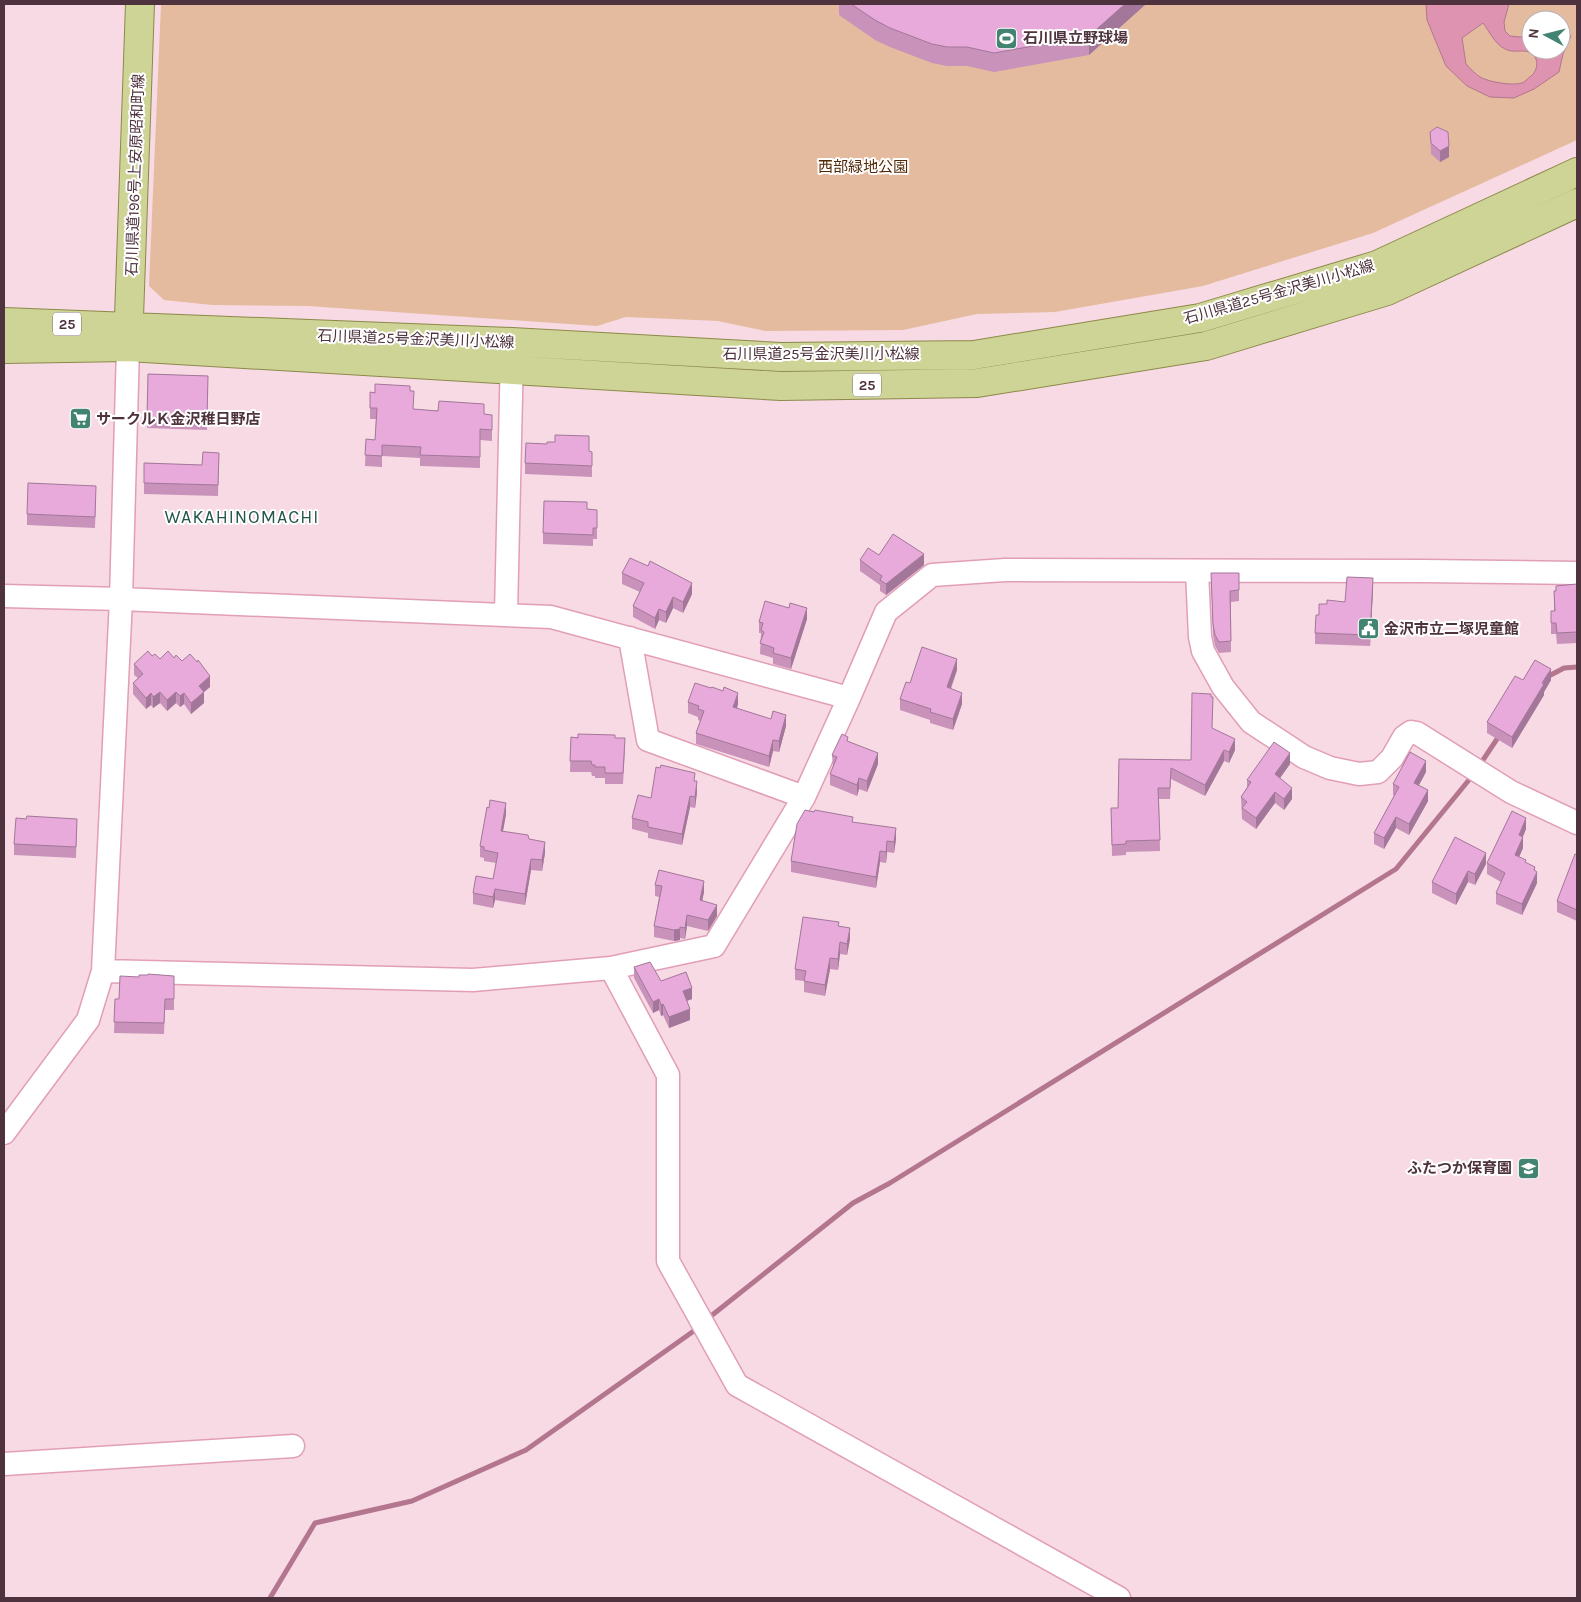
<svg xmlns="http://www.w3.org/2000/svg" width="1581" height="1602" font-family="Karla,'Noto Sans JP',sans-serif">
  <rect width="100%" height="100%" fill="#f7dae4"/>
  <path fill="#e5bb9f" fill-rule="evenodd" d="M 161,4 L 1577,4 L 1577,140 L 1373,233 L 1203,286 L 1055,312 L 977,314 L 903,330 L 765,331 L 718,321 L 626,317 L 597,326 L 308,306 L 212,305 L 164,300 L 149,286 ZM 1531,20 L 1561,20 L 1561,50 L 1531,50 Z"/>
  <path fill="#de93b0" stroke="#b3768e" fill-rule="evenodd" d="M 1426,4 L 1509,4 L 1504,22 L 1505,31 L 1510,36 L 1520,37 L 1531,34 L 1531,50 L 1561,50 L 1561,25 L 1562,25 L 1571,36 L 1563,54 L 1559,72 L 1534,89 L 1514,98 L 1490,97 L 1467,86 L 1446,66 L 1427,20 ZM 1483,23 C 1489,31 1495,44 1505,49 C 1516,55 1529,45 1536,59 C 1538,65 1536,72 1531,76 C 1528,78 1525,82 1522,83 C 1512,86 1489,82 1480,77 C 1475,74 1470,68 1466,64 L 1462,38 Z"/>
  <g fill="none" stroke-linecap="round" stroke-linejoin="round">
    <path stroke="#b3768e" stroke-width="5" d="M 1545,678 L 1564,668 L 1577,667
      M 1479,766 L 1501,733
      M 711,1316 L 853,1203 L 890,1183 L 1396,869 L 1473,775
      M 270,1598 L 315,1523 L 412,1501 L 526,1450 L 698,1328"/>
    <defs>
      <path id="minor" d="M 128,347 L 121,599 L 103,971 L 473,980 L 611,968 L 668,1075 L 668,1261 L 737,1385 L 1119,1598
        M 1197,571 L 1200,637 L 1203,651 L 1223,687 L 1251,722 L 1304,757 L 1330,768 L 1359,774 L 1378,772 L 1392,758 L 1404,737 L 1411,732 L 1417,733 L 1511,792 L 1577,823
        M 4,596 L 121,599 L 551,617 L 849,698 L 886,612 L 932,575 L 1005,570 L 1424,571 L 1577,573
        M 506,614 L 512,353
        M 804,797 L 849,698
        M 611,968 L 714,946 L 804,797 L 648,740 L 630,638
        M 4,1133 L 88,1020 L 103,971
        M 4,1464 L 293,1446"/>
      <path id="major" d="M 4,322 L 512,342 L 781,357 L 974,355 L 1200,318 L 1377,265 L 1577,172
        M 128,346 L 140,4
        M 4,349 L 128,347 L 781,386 L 977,383 L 1206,346 L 1387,291 L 1577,203"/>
    </defs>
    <use href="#minor" stroke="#e29eb8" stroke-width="25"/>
    <use href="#major" stroke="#8c8948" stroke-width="30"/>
    <use href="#minor" stroke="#fff" stroke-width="22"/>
    <use href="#major" stroke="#ced495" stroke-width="28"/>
  </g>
  <path fill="#c892bb" d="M 839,4 L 1146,4 L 1089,55 L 994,72 L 967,66 L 947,66 L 932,63 L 890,47 L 875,40 L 839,15 Z
    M 1430,132 L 1449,157 L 1440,162 L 1431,154 Z
    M 148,374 L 208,376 L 207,430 L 147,428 Z
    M 410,391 L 413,409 L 492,415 L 492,441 L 480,440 L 480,468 L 420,466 L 420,458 L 382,456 L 382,467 L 365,466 L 366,439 L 375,440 L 376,419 L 370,419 L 370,392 Z
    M 589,451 L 592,463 L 592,477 L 525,474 L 525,463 Z
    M 219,453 L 218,496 L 144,494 L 144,463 L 202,465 Z
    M 96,497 L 95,528 L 27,525 L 27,514 Z
    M 587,509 L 597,510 L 597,539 L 593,539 L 593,546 L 543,544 L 543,533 Z
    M 879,555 L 924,565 L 886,595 L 880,591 L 880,585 L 860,571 L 860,560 Z
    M 622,573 L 692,594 L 683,613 L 673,608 L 666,623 L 659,620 L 655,629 L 633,617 L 633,606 L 640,592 L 622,584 Z
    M 1211,573 L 1239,573 L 1239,601 L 1231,602 L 1231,652 L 1219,653 L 1215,646 L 1213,635 Z
    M 1577,584 L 1577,643 L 1557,644 L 1556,634 L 1551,634 L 1551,611 L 1554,611 L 1554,591 Z
    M 1373,589 L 1370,646 L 1315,644 L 1315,633 L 1319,615 L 1327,604 L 1345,602 Z
    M 807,619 L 791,669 L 773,664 L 773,658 L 760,654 L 761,633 L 759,633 L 759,622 Z
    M 152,656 L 160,659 L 174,658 L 210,687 L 204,692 L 204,703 L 191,714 L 184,704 L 180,707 L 176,703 L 167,711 L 160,703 L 153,708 L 151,705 L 146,709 L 133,694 L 133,683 L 138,678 L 134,675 L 134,664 Z
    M 957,670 L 951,689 L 962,704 L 953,730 L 930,723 L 930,720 L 900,710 L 900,699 L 910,683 Z
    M 1523,680 L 1551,680 L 1544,692 L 1544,695 L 1512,748 L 1487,733 L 1487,722 Z
    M 688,702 L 738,704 L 737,709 L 786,726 L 779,752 L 773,751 L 769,767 L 696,744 L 696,733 L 700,721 L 698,720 L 698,717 L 688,713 Z
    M 1212,728 L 1235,750 L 1229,763 L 1224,761 L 1205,796 L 1171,779 L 1170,799 L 1159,799 L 1160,851 L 1126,852 L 1126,855 L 1112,856 L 1111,808 L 1118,808 L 1119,759 L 1191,760 Z
    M 571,737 L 615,738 L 625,750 L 623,784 L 605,784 L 605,778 L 595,778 L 595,776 L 592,776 L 591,772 L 570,772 Z
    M 848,741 L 878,764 L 867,792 L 859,789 L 857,796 L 830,785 L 830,774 L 833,766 L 832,755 Z
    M 1290,764 L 1280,778 L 1292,799 L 1284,810 L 1275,803 L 1256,829 L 1242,819 L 1241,797 L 1247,788 L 1247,780 Z
    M 1426,772 L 1419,785 L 1428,801 L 1409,835 L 1396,828 L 1384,849 L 1374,844 L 1374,833 L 1394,796 L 1393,795 L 1393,784 Z
    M 695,781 L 697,792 L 695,808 L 690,807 L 682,845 L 648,838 L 648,833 L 632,829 L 632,818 L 651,798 Z
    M 506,814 L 503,831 L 529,839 L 545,853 L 542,871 L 531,870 L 525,905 L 495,900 L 493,908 L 473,904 L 473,893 L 493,879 L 496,863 L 484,861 L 484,858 L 480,857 L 480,846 Z
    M 26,819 L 77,819 L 76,858 L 14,855 L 14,844 Z
    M 853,822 L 896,839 L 894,853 L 887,852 L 886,863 L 880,862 L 876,888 L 791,872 L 791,861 Z
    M 1526,829 L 1523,836 L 1523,848 L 1519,857 L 1535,871 L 1537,883 L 1522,915 L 1496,904 L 1496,893 L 1501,882 L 1487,874 L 1487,863 Z
    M 1577,855 L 1577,921 L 1557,912 L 1557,901 Z
    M 1486,864 L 1475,885 L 1468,882 L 1456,905 L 1432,893 L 1432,882 Z
    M 655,885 L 704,892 L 702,901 L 717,916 L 708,931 L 687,926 L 685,939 L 680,938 L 680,940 L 674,941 L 654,937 L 654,926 L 659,897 L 655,896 Z
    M 839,926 L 850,939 L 847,955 L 840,954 L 838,970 L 830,969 L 825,996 L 804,992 L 804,981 L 795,980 L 795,969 Z
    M 634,967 L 692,999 L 687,1001 L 690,1020 L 669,1028 L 663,1015 L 661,1016 L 659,1010 L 653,1013 L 634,978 Z
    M 174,976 L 174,1010 L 165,1010 L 164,1034 L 114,1033 L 115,999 L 119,999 L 139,977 Z"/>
  <path fill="#a27799" d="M 1125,4 L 1146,4 L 1089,55 L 1089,36 Z
    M 1449,146 L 1449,157 L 1440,162 L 1440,151 Z
    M 924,554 L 924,565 L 886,595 L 886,584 Z
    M 1373,578 L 1373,589 L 1370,646 L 1370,635 Z
    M 692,583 L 692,594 L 683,613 L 683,602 Z
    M 673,597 L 673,608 L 666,623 L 666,612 Z
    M 807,608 L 807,619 L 791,669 L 791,658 Z
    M 659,609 L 659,620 L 655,629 L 655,618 Z
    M 957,659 L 957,670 L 947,698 L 947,687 Z
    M 1551,669 L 1551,680 L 1544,692 L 1544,695 L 1512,748 L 1512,737 Z
    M 210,676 L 210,687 L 204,692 L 204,703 L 191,714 L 191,703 L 199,686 Z
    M 160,692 L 160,703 L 153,708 L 153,697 Z
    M 176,692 L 176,703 L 167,711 L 167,700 Z
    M 151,693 L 151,705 L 146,709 L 146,698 Z
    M 184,693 L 184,704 L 180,707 L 180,696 Z
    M 738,693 L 738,704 L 733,719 L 733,707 Z
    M 962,693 L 962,704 L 953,730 L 953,719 Z
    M 786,715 L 786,726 L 779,752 L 779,741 Z
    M 1235,739 L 1235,750 L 1229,763 L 1229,752 Z
    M 773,740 L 773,751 L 769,767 L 769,756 Z
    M 1224,750 L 1224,761 L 1205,796 L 1205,785 Z
    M 878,753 L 878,764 L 867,792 L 867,781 Z
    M 1290,753 L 1290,764 L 1275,785 L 1275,774 Z
    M 1426,761 L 1426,772 L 1414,794 L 1414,783 Z
    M 859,778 L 859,789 L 857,796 L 857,785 Z
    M 697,781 L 697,792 L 695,808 L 695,797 Z
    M 1292,788 L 1292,799 L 1284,810 L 1284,799 Z
    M 1428,790 L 1428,801 L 1409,835 L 1409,824 Z
    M 1275,792 L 1275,803 L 1256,829 L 1256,818 Z
    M 690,796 L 690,807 L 682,845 L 682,834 Z
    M 506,803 L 506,814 L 501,842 L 501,831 Z
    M 1396,817 L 1396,828 L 1384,849 L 1384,838 Z
    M 1526,818 L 1526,829 L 1519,846 L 1519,835 Z
    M 896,828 L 896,839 L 894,853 L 894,842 Z
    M 1523,837 L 1523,848 L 1515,866 L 1515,855 Z
    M 887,841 L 887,852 L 886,863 L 886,852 Z
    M 545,842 L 545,853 L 542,871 L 542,860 Z
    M 880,851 L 880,862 L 876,888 L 876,877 Z
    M 1486,853 L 1486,864 L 1475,885 L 1475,874 Z
    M 531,859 L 531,870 L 525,905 L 525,894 Z
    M 1535,867 L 1535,876 L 1537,872 L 1537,883 L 1522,915 L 1522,904 Z
    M 1468,871 L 1468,882 L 1456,905 L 1456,894 Z
    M 704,881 L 704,892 L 700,911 L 700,900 Z
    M 495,889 L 495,900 L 493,908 L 493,897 Z
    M 717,905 L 717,916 L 708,931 L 708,920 Z
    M 687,915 L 687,926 L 685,939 L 685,928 Z
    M 680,927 L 680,940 L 674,941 L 674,930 Z
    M 850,928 L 850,939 L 847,955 L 847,944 Z
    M 840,942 L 840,954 L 838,970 L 838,959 Z
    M 830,958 L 830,969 L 825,996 L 825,985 Z
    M 692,988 L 692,999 L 683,1002 L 683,991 Z
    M 659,999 L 659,1010 L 653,1013 L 653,1002 Z
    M 663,1004 L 663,1015 L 661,1016 L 661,1005 Z
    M 690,1009 L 690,1020 L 669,1028 L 669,1017 Z"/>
  <path fill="#e8aada" stroke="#a27799" d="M 851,4 L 1125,4 L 1089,36 L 994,53 L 967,47 L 947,47 L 932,44 L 890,28 L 875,20 Z
    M 1437,127 L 1448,132 L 1449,146 L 1440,151 L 1431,143 L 1430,132 Z
    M 148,374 L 208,376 L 207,419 L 147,417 Z
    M 375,384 L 410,386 L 410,391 L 414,391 L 413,409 L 438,411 L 439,401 L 484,404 L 484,414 L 492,415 L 492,430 L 480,429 L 480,457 L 420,455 L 421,447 L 382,445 L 382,456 L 365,455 L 366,439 L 375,440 L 377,408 L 370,408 L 370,392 L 375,393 Z
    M 555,435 L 589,436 L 589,451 L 592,452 L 592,466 L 525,463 L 526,443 L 547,444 L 547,442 L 555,442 Z
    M 203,452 L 219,453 L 218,485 L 144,483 L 144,463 L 202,465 Z
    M 28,483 L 96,486 L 95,517 L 27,514 Z
    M 544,501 L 587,502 L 587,509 L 597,510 L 597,528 L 593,528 L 593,535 L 543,533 Z
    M 893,534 L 924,554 L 886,584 L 880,580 L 882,576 L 860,560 L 868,548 L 879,555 Z
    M 630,558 L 648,566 L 650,561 L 692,583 L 683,602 L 673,597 L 666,612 L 659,609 L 655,618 L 633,606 L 644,583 L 622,573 Z
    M 1211,573 L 1239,573 L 1239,590 L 1230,591 L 1231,641 L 1219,642 L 1215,635 L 1213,624 Z
    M 1347,577 L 1373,578 L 1370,635 L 1315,633 L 1316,615 L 1319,615 L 1319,604 L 1327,604 L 1327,600 L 1345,602 Z
    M 1577,584 L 1577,632 L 1557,633 L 1556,623 L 1551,623 L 1551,611 L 1555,611 L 1554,591 L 1556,591 L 1556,586 Z
    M 765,601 L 789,608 L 790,603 L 807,608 L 791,658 L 773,653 L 774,648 L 760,643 L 764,632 L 761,630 L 763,623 L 759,622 Z
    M 922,647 L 957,659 L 947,687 L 962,693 L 953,719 L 930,712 L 931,709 L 900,699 L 906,682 L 910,683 Z
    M 148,651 L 152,656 L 155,654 L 160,659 L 168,651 L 174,658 L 176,655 L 182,661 L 190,654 L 197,662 L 198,660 L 210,676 L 199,686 L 204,692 L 191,703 L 184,693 L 180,696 L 176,692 L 167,700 L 160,692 L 153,697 L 151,693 L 146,698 L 133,683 L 143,674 L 134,664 Z
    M 1535,660 L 1551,669 L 1542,683 L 1544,684 L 1512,737 L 1487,722 L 1515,676 L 1523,680 Z
    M 695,683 L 711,688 L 712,687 L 723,691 L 724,687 L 738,693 L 733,707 L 771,719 L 773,711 L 786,715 L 779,741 L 773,740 L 769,756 L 696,733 L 704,711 L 698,709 L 699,706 L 688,702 Z
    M 1192,693 L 1211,694 L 1211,697 L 1213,697 L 1212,728 L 1235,739 L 1229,752 L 1224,750 L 1205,785 L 1171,768 L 1170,788 L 1158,788 L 1160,840 L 1126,841 L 1126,844 L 1112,845 L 1111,808 L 1118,808 L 1119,759 L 1191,760 Z
    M 578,734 L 615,735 L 615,738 L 625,738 L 623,773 L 605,773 L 605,767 L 595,767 L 595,765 L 592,765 L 591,761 L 570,761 L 571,737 L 578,738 Z
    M 842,734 L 848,737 L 847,741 L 878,753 L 867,781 L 859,778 L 857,785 L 830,774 L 837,757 L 832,755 Z
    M 1274,742 L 1290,753 L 1275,774 L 1292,788 L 1284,799 L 1275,792 L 1256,818 L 1242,808 L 1247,802 L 1241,797 L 1251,782 L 1247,780 Z
    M 1410,752 L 1426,761 L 1414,783 L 1428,790 L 1409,824 L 1396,817 L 1384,838 L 1374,833 L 1399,787 L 1393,784 Z
    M 661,765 L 695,773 L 694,781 L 697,781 L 695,797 L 690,796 L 682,834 L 648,827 L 648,822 L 632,818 L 638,795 L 651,798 L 656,767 L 660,768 Z
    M 490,800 L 506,803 L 501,831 L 528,835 L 529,839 L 545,842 L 542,860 L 531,859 L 525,894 L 495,889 L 493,897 L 473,893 L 476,876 L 493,879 L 498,853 L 484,850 L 484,847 L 480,846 L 487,807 L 489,808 Z
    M 805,810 L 814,812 L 815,810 L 853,817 L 852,822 L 896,828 L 894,842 L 887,841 L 886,852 L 880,851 L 876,877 L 791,861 L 797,824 Z
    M 1512,811 L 1526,818 L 1519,835 L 1523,837 L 1515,855 L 1526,860 L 1525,862 L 1535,867 L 1534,870 L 1537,872 L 1522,904 L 1496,893 L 1505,873 L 1487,863 Z
    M 27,816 L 77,819 L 76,847 L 14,844 L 16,818 L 26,819 Z
    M 1455,837 L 1486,853 L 1475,874 L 1468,871 L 1456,894 L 1432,882 Z
    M 1575,854 L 1577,855 L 1577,910 L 1557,901 Z
    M 659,870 L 704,881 L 700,900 L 717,905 L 708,920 L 687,915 L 685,928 L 680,927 L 680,929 L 674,930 L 654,926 L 662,886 L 655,885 Z
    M 803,917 L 839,922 L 838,926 L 850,928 L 847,944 L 840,942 L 838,959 L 830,958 L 825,985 L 804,981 L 806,971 L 795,969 Z
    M 650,962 L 661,981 L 686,972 L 692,988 L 683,991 L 690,1009 L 669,1017 L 663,1004 L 661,1005 L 659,999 L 653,1002 L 634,967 Z
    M 148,974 L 174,976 L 174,999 L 165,999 L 164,1023 L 114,1022 L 115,999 L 119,999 L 120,976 L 139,977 L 139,975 L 148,975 Z"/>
  <defs>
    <symbol id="stadium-square" viewBox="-11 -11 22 22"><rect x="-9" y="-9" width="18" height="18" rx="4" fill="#428372" stroke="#fff"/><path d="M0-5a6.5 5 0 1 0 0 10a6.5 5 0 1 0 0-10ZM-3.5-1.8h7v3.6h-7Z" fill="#fff"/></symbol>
    <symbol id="supermarket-square" viewBox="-11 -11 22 22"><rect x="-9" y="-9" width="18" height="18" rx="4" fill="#428372" stroke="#fff"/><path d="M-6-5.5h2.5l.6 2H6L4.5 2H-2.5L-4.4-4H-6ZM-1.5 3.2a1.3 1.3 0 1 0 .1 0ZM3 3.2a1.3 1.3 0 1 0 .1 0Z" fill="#fff"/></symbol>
    <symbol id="civic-square" viewBox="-11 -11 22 22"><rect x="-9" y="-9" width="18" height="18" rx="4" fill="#428372" stroke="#fff"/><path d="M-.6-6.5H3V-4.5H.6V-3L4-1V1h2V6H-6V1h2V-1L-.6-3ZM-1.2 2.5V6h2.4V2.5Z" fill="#fff"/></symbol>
    <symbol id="school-square" viewBox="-11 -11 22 22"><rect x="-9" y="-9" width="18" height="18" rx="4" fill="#428372" stroke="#fff"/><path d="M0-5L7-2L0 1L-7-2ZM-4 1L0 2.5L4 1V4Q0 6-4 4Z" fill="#fff"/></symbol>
  </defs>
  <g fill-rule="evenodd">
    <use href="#stadium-square" x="994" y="26" width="25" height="25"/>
    <use href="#supermarket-square" x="68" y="406" width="25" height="25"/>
    <use href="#civic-square" x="1356" y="616" width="25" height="25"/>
    <use href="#school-square" x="1516" y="1156" width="25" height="25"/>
  </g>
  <g text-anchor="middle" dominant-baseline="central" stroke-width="4" stroke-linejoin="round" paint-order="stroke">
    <g fill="#fff" stroke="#837077" stroke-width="1">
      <rect x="53" y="312.5" width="28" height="23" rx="4"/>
      <rect x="853" y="373.5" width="28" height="23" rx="4"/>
    </g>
    <g font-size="14" font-weight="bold" fill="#4e323d">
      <text x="67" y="324">25</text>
      <text x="867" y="385">25</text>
    </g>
    <g font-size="15" font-weight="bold" fill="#4e323d" stroke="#fff" text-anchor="start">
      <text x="1023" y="38">石川県立野球場</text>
      <text x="96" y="419">サークルＫ金沢稚日野店</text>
      <text x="1384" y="629">金沢市立二塚児童館</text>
      <text x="1512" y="1168" text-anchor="end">ふたつか保育園</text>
    </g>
    <g font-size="15" fill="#522906" stroke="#fff">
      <text x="863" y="167">西部緑地公園</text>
    </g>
    <g font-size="15" fill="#4e323d" stroke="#fff">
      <text transform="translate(135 175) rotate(-88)">石川県道196号上安原昭和町線</text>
      <text transform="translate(1279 292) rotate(-16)">石川県道25号金沢美川小松線</text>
      <text transform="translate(416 339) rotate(2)">石川県道25号金沢美川小松線</text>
      <text x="821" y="354">石川県道25号金沢美川小松線</text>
    </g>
    <g font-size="18" letter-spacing="1" fill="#225649" stroke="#fff">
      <text x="242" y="517">WAKAHINOMACHI</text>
    </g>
  </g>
  <rect width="1581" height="1602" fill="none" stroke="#4e323d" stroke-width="10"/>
  <g transform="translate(1546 35) rotate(277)"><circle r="24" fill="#ffffff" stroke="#b8adb1"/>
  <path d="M0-4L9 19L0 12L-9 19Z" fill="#428372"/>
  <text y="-8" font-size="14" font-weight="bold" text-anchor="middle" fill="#4e323d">N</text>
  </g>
</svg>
